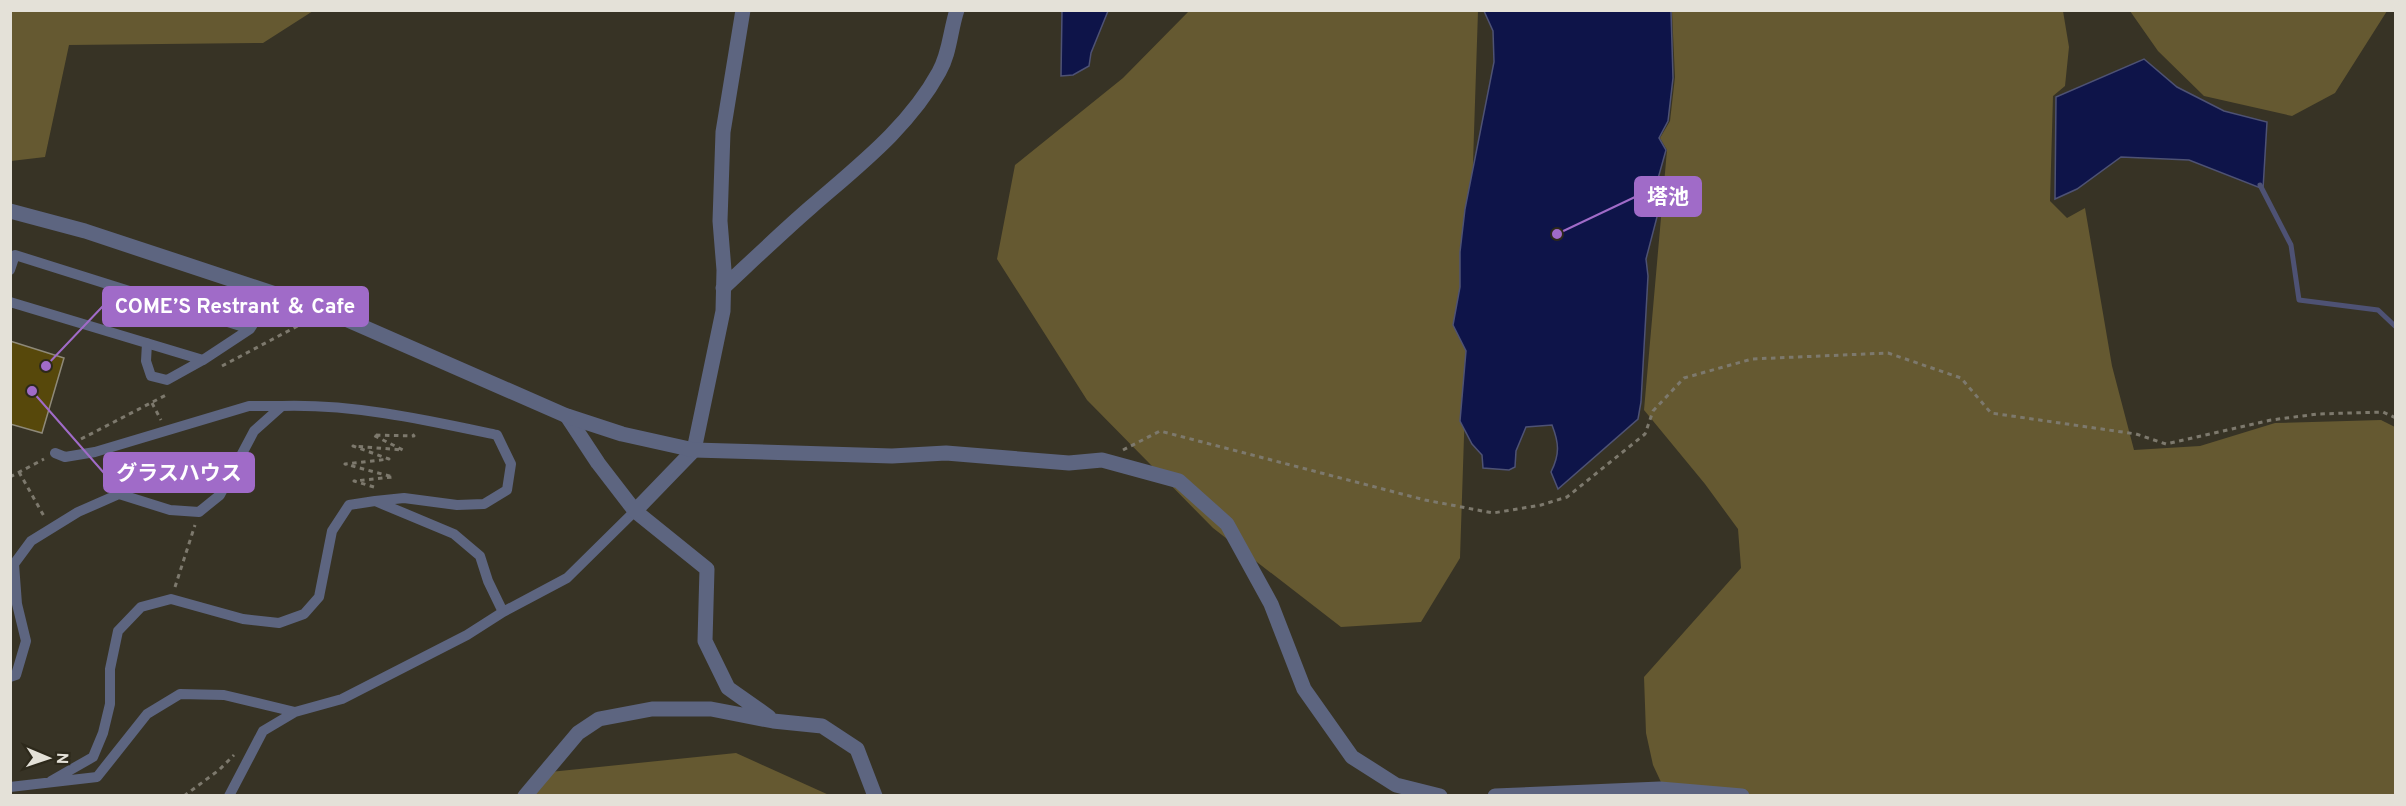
<svg xmlns="http://www.w3.org/2000/svg" width="2406" height="806" font-family="Overpass,'Noto Sans JP',sans-serif">
  <rect width="100%" height="100%" fill="#373325"/>
  <path fill="#655931" d="M 10,11 L 11,10 L 313,11 L 263,43 L 69,45 L 45,157 L 11,161 Z
    M 1189,11 L 1478,11 L 1460,558 L 1421,622 L 1341,627 L 1213,528 L 1087,400 L 997,259 L 1015,165 L 1123,78 Z
    M 1672,11 L 2063,11 L 2069,47 L 2065,86 L 2053,96 L 2050,201 L 2067,218 L 2085,208 L 2112,366 L 2134,450 L 2200,446 L 2275,423 L 2381,420 L 2395,427 L 2395,795 L 1667,795 L 1653,765 L 1646,733 L 1644,677 L 1741,568 L 1738,529 L 1705,484 L 1644,410 L 1667,150 L 1660,138 L 1670,121 L 1675,77 Z
    M 2130,11 L 2387,11 L 2335,93 L 2292,116 L 2204,96 L 2158,51 Z
    M 736,753 L 829,795 L 515,796 L 540,773 Z"/>
  <path fill="#0e1449" stroke="#4e5274" stroke-width="1.5" d="M 1062,11 L 1108,11 L 1091,53 L 1089,66 L 1073,75 L 1061,76 Z
    M 1484,11 L 1671,11 L 1673,78 L 1668,121 L 1659,138 L 1666,150 L 1657,182 L 1657,217 L 1646,259 L 1648,276 L 1641,402 L 1638,419 L 1558,489 L 1551,472 C 1560,454 1559,443 1552,425 L 1526,427 L 1516,451 L 1515,467 L 1509,470 L 1483,468 L 1482,455 L 1472,444 L 1460,421 L 1466,351 L 1453,325 L 1460,287 L 1460,252 L 1465,209 L 1494,62 L 1493,31 Z
    M 2144,59 L 2177,87 L 2224,111 L 2267,122 L 2263,189 L 2189,160 L 2121,157 L 2077,189 L 2055,199 L 2056,97 Z"/>
  <g fill="none" stroke-linecap="round" stroke-linejoin="round">
    <path stroke="#4e5274" stroke-width="5" d="M 2260,185 L 2291,245 L 2299,300 L 2378,310 L 2396,327"/>
  </g>
  <path fill="#57480b" stroke="#8e8979" stroke-width="1.5" d="M 10,341 L 64,358 L 42,433 L 10,424 Z"/>
  <g fill="none" stroke-linecap="round" stroke-linejoin="round">
    <path stroke="#7d796d" stroke-width="3" stroke-dasharray="4.5 4.5" stroke-linecap="butt" d="M 222,366 L 307,321
      M 152,403 L 161,420
      M 81,439 L 168,394
      M 1123,450 L 1160,431 L 1425,500 L 1493,513 L 1541,505 L 1567,497 L 1645,434 L 1653,411 L 1684,378 L 1752,359 L 1888,353 L 1961,378 L 1991,413 L 2136,434 L 2166,444 L 2271,420 L 2318,414 L 2383,412 L 2396,418
      M 19,472 L 45,518
      M 10,477 L 44,459
      M 374,487 L 354,481 L 393,477 L 345,464 L 389,459 L 353,446 L 403,450 L 373,435 L 414,436 L 410,431
      M 175,587 L 195,525
      M 184,796 L 219,770 L 234,755"/>
    <path stroke="#5d6580" stroke-width="10" d="M 10,270 L 15,255 L 250,329
      M 10,302 L 203,360 L 250,329 L 262,310 L 262,291
      M 147,343 L 146,361 L 151,376 L 167,380 L 203,360
      M 55,453 L 65,457 L 95,452 L 249,406 L 282,406
      M 10,677 L 16,675 L 26,641 L 17,604 L 14,564 L 31,541 L 78,512 L 119,494 L 170,510 L 199,512 L 220,495 L 254,431 L 282,406 C 355,404 426,420 497,435 L 511,464 L 507,490 L 484,504 L 457,505 L 404,498 L 375,501
      M 51,781 L 93,757 L 103,733 L 110,704 L 110,669 L 118,631 L 141,607 L 171,599 L 243,619 L 279,623 L 304,614 L 319,597 L 332,531 L 349,505 L 375,501 L 454,534 L 480,556 L 488,581 L 503,612
      M 10,787 L 97,777 L 147,714 L 180,694 L 224,695 L 295,712
      M 229,796 L 263,731 L 295,712 L 342,699 L 467,635 L 503,612 L 567,578 L 635,511"/>
    <path stroke="#5d6580" stroke-width="15" d="M 723,288 C 752,261 781,233 811,207 C 858,166 909,127 939,72 C 950,53 950,31 957,10
      M 567,416 L 598,463 L 635,511 L 707,569 L 705,641 L 728,688 L 769,717
      M 635,511 L 694,450 L 723,311 L 724,270 L 720,221 L 723,132 L 743,10
      M 525,796 L 578,733 L 599,719 L 652,709 L 711,709 L 773,721 L 822,726 L 857,749 L 875,796"/>
    <path stroke="#5d6580" stroke-width="15" d="M 10,211 L 85,231 L 327,311 L 567,416 L 622,434 L 694,450 L 892,456 L 946,453 L 1069,463 L 1102,460 L 1179,481 L 1227,524 L 1271,604 L 1304,689 L 1352,757 L 1396,785 L 1440,796
      M 1495,796 L 1660,789 L 1742,796"/>
  </g>
  <path fill="none" stroke="#a06bc8" stroke-width="2" d="M1557 234L1635 197M46 366L103 306M32 391L104 473"/>
  <g fill="#a06bc8" stroke="#2d291b" stroke-width="2">
    <circle cx="1557" cy="234" r="6"/>
    <circle cx="46" cy="366" r="6"/>
    <circle cx="32" cy="391" r="6"/>
  </g>
  <g fill="#a06bc8" stroke="#a06bc8" stroke-width="2">
    <rect x="1635" y="177" width="66" height="39" rx="6"/>
    <rect x="103" y="287" width="265" height="39" rx="6"/>
    <rect x="104" y="453" width="150" height="39" rx="6"/>
  </g>
  <g font-size="21" text-anchor="middle" font-weight="bold" fill="#fff">
    <text x="1668" y="204">塔池</text>
    <text x="235" y="313">COME’S Restrant ＆ Cafe</text>
    <text x="179" y="480">グラスハウス</text>
  </g>
  <rect width="2406" height="806" fill="none" stroke="#e4e1d8" stroke-width="24"/>
  <g transform="translate(48 758) rotate(92)" stroke="#2d291b" stroke-width="4.5" paint-order="stroke">
  <path d="M0-4.5L10 22L0 15L-10 22Z" fill="#e4e1d8"/>
  <text y="-9" font-size="16" font-weight="bold" text-anchor="middle" fill="#e4e1d8">N</text>
  </g>
</svg>
